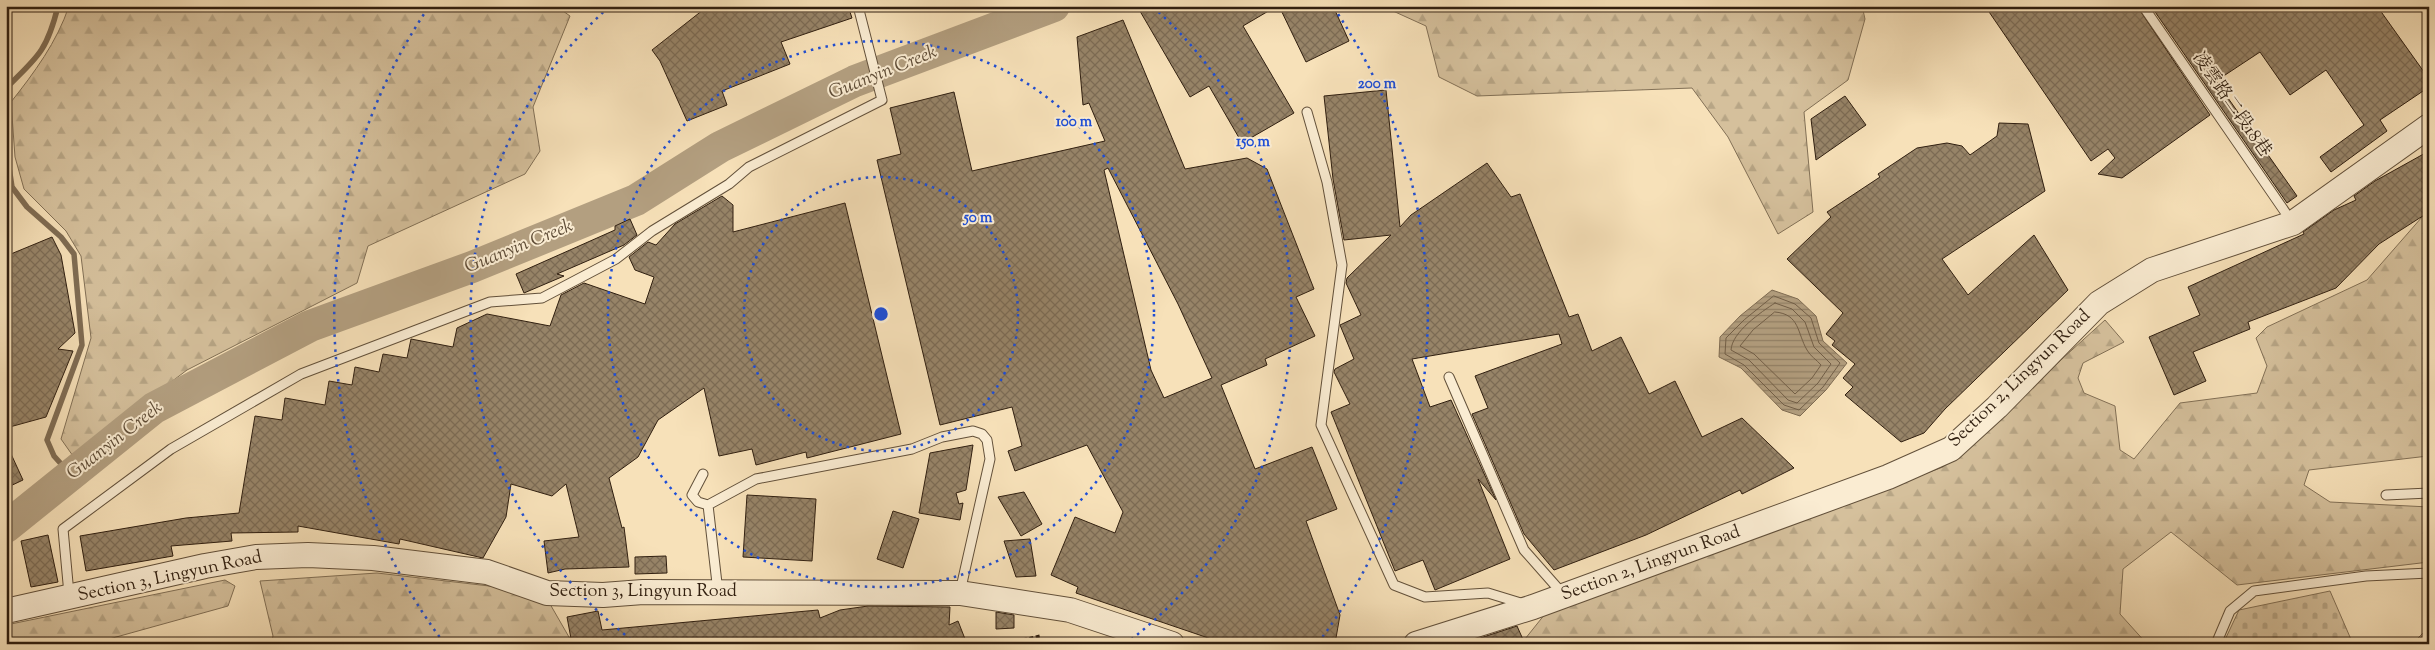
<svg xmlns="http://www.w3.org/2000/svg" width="2435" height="650" font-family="'Sorts Mill Goudy','Noto Serif TC',serif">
  <defs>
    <pattern id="forest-firs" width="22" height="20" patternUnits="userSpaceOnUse" patternTransform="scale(1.25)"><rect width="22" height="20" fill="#d5c09c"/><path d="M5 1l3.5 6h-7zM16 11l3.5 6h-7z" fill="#b7a585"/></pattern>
    <pattern id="cemetery-stones" width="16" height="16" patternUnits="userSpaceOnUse" patternTransform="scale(1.25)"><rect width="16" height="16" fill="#d5c09c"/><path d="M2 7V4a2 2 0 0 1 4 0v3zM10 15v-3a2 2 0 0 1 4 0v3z" fill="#b7a585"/></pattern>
    <pattern id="water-rules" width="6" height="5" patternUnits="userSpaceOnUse" patternTransform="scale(1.25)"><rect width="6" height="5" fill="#b39f80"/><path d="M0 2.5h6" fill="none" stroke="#928167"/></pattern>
    <pattern id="building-cross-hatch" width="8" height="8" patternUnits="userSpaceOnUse" patternTransform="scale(1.25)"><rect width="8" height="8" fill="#978468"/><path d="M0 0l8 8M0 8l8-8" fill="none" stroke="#7c6b54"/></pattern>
  </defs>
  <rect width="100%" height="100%" fill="#f7e1b9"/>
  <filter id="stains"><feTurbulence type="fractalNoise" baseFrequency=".004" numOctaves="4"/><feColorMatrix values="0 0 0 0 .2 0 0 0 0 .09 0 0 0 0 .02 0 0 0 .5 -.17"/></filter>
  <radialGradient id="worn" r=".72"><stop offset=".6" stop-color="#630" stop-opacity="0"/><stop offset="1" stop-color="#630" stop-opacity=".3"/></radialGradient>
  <path fill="url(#forest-firs)" stroke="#827056" d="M 69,6 L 556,6 L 570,16 L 533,107 L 540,151 L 525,174 L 368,246 L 357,283 L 187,370 L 73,456 L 61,439 L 91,338 L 81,256 L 66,231 L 24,189 L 15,157 L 11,102 C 34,73 57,42 69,6 Z
    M 1382,6 L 1862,6 L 1865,19 L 1848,80 L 1804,112 L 1813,212 L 1778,234 L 1728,137 L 1692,88 L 1477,96 L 1439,77 L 1426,26 Z
    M 2429,209 L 2428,456 L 2309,470 L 2304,485 L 2330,502 L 2429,507 L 2429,562 L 2237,585 L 2171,532 L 2123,569 L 2120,614 L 2147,644 L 1521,644 L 1545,614 L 1943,467 L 2105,320 L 2124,342 L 2083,363 L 2078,378 L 2084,393 L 2115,406 L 2120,450 L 2134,459 L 2180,403 L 2257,393 L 2267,366 L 2256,338 L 2267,327 L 2367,280 Z
    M 377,573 L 515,589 L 550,604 L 573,644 L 271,644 L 273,636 L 260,581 Z
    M 225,580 L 235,586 L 228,606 L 91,644 L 6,644 L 6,625 Z"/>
  <path fill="url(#cemetery-stones)" stroke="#827056" d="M 2330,591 L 2353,644 L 2223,644 L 2239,610 Z
    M 2429,627 L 2429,644 L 2412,644 Z"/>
  <path fill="url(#water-rules)" stroke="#7f6c53" d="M 1772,290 L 1798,299 L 1816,316 L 1823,341 L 1847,363 L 1826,390 L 1800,416 L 1782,410 L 1741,368 L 1719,357 L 1720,337 L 1740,316 Z"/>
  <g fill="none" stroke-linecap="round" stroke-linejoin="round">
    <path stroke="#725f48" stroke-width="1" d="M 1774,296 L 1795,304 L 1811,318 L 1819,343 L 1840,363 L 1823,387 L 1799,410 L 1784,405 L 1744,365 L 1725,354 L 1726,338 L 1744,320 Z
      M 1775,303 L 1792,309 L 1805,322 L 1814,347 L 1831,364 L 1818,383 L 1797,403 L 1788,400 L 1749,360 L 1731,350 C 1732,332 1761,312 1775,303 Z
      M 1775,312 C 1800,314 1797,333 1807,350 C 1810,356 1817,360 1821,365 L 1812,378 L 1795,394 L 1754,354 L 1740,346 L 1753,330 Z"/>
    <path stroke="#7f6c53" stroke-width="5.5" d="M 6,88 C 38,57 47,51 58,6
      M 6,148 L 12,187 L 27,207 L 61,237 L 74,254 L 82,345 L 47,440 L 54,456 L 72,476"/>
    <path stroke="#b39f80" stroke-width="32" d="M 6,527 L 154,408 L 310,326 L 472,267 L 636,200 L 720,147 L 855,81 L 1054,6"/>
  </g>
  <path fill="url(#building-cross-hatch)" stroke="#301f10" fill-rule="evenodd" d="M 708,6 L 848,6 L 852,18 L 781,42 L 790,64 L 722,91 L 727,105 L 687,121 L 660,61 L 652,50 Z
    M 1137,6 L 1277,6 L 1243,26 L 1294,113 L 1242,143 L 1209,86 L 1190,97 Z
    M 1279,6 L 1333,6 L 1349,41 L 1306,62 Z
    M 1985,6 L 2137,6 L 2210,115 L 2122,178 L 2098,174 L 2115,158 L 2108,149 L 2091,161 Z
    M 2151,6 L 2377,6 L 2429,79 L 2429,87 L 2380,120 L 2387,131 L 2331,172 L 2320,157 L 2364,125 L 2326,70 L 2290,95 L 2260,52 L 2216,81 L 2297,196 L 2287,203 Z
    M 1123,20 L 1185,169 L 1247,158 L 1267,169 L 1314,289 L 1296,297 L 1315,336 L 1265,359 L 1267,365 L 1221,385 L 1255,469 L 1312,447 L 1337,509 L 1306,521 L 1340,615 L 1336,638 L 1313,644 L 1226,644 L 1076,593 L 1078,587 L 1051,575 L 1075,517 L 1115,533 L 1123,512 L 1087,445 L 1015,471 L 1008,451 L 1022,446 L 1012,407 L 940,425 L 877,160 L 901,154 L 890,108 L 954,92 L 972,171 L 1105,141 L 1089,103 L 1083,105 L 1077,37 ZM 1108,168 L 1178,304 L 1212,378 L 1164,398 L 1151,370 L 1104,170 Z
    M 1386,90 L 1400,227 L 1411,215 L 1487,163 L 1511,197 L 1520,194 L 1569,317 L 1578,314 L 1592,351 L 1621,337 L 1649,394 L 1675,381 L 1702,437 L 1742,418 L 1794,468 L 1742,494 L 1740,490 L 1646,535 L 1554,570 L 1524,534 L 1472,414 L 1488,408 L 1475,376 L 1562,344 L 1559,334 L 1412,359 L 1430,407 L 1451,400 L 1496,500 L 1478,479 L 1510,559 L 1435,590 L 1423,560 L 1395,571 L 1331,412 L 1350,404 L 1334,372 L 1335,369 L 1354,359 L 1340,325 L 1361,315 L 1346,283 L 1347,278 L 1391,235 L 1344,240 L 1333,179 L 1324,96 Z
    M 1845,96 L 1866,125 L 1816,160 L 1811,119 Z
    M 1999,123 L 2028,124 L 2045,191 L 1942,259 L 1968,295 L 2034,235 L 2068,290 L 1945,409 L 1924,433 L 1901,442 L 1845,395 L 1853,387 L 1843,378 L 1855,364 L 1832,345 L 1835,341 L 1826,334 L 1843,313 L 1787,259 L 1831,217 L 1827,212 L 1880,177 L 1878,174 L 1917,148 L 1947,143 L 1962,146 L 1970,155 L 1997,136 Z
    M 2429,151 L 2429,212 L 2379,244 L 2336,288 L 2248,322 L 2250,329 L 2193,352 L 2206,381 L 2174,395 L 2149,337 L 2200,315 L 2188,287 L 2304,234 L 2303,232 L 2334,210 L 2356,200 L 2354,196 L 2375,181 Z
    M 722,196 L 733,205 L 733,232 L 845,203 L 901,434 L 807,458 L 806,452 L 756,465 L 752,449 L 719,456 L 704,388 L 658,420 L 638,457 L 609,478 L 622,528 L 624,527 L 629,567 L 565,569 L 548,573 L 544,541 L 579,537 L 566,484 L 552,496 L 511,484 L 506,517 L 483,558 L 400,539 L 399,544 L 298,526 L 298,532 L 231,533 L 232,541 L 171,546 L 173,556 L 86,571 L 80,536 L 186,518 L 239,513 L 255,416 L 282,420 L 285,398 L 325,405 L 329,381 L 352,385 L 355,367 L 379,372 L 383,354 L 407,358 L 411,339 L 453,347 L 457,328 L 487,314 L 550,326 L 561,295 L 584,283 L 645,304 L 654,277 L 635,270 L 629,257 L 648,242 L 656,245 L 675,224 Z
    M 630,219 L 637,235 L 624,245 L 557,274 L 564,276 L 524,293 L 516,274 L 615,230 L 615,226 Z
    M 52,237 L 61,255 L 75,333 L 58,349 L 73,351 L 46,417 L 6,428 L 6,256 Z
    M 6,443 L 23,480 L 6,488 Z
    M 973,445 L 966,490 L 956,493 L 959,504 L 963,503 L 960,520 L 919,513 L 930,453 Z
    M 1024,492 L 1042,524 L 1021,536 L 998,497 Z
    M 747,495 L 816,499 L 812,561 L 743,557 Z
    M 893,511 L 919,519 L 903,568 L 877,559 Z
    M 48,535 L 58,582 L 31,587 L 21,541 Z
    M 1030,539 L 1036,576 L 1016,577 L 1004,541 Z
    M 666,556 L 667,573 L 635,574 L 635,557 Z
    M 868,606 L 950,607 L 949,625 L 958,621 L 967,644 L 572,644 L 567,617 L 598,611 L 602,630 L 818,610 L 820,618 L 840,610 Z
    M 996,612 L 1014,615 L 1014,628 L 996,629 Z
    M 1517,626 L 1525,644 L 1462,644 Z"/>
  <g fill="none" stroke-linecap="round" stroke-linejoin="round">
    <defs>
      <path id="service" d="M 2143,6 L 2292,222
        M 1307,112 L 1327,182 L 1342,265 L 1321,425 L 1394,585 L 1425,597 L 1488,593 L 1524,604
        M 1449,377 L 1524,550 L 1562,593
        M 703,474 L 692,495 L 698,502 L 708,505 L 718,592
        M 2386,495 L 2429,493
        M 708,505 L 756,479 L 912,449 L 942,437 L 973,431 L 982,434 L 987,440 L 990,459 L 960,592
        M 69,594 L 63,529 L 171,449 L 301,374 L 490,302 L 542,298 L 616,259 L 652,231 L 729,184 L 749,167 L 882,100 L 858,6
        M 2216,644 L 2230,611 L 2254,591 L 2366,576 L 2429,573"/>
      <path id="tertiary" d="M 6,611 L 205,566 L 256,557 L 308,555 L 373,558 L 487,572 L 547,593 L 603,595 L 643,592 L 960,593 L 1070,610 L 1172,644
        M 1416,644 L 1533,607 L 1888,477 L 1951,449 L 1997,407 L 2099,303 L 2152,270 L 2293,223 L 2429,126"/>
    </defs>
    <use href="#service" stroke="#62503a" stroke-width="11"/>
    <use href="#tertiary" stroke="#62503a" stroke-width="26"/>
    <path stroke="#301f10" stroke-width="3" stroke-dasharray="4 2.5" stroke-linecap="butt" d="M 1004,644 L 1040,636"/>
    <use href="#service" stroke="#faecd2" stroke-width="9"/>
    <use href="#tertiary" stroke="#faecd2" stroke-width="24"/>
  </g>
  <g fill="none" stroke="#1d4ed8" stroke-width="2.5" stroke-dasharray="2.5 5">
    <circle cx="881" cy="314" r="137"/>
    <circle cx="881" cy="314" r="273"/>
    <path d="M637 644A410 410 0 0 1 609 7M1153 7A410 410 0 0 1 1125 644"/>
    <path d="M444 643A547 547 0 0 1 428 8M1334 8A547 547 0 0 1 1318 643"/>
  </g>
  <g text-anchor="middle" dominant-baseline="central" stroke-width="4" stroke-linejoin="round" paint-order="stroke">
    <g font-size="18" fill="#301f10" stroke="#faecd2">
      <text transform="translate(2231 105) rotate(55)">凌雲路二段18巷</text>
      <text transform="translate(2020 379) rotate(-44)">Section 2, Lingyun Road</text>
      <text transform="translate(1651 564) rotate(-20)">Section 2, Lingyun Road</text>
      <text transform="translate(170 577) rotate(-12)">Section 3, Lingyun Road</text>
      <text x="643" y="592">Section 3, Lingyun Road</text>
    </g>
    <g font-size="19" font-style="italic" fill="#5e4c37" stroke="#faecd2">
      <text transform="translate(883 73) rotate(-22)">Guanyin Creek</text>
      <text transform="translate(519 247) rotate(-22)">Guanyin Creek</text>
      <text transform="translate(115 441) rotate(-38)">Guanyin Creek</text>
    </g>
  </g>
  <circle cx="881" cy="314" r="8" fill="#1d4ed8" stroke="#faecd2" stroke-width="2.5"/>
  <g font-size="15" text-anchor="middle" font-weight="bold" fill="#1d4ed8" stroke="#faecd2" stroke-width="4" stroke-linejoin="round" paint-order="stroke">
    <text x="1377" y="88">200 m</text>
    <text x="1074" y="126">100 m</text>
    <text x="1253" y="146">150 m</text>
    <text x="978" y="222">50 m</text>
  </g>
  <rect width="2435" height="650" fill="none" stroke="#f7e1b9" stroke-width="25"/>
  <rect x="8" y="8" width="2420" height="635" fill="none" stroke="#301f10" stroke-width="2.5"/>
  <rect x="12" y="12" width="2410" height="625" fill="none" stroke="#301f10"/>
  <rect width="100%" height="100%" filter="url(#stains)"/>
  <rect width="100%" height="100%" fill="url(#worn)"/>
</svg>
